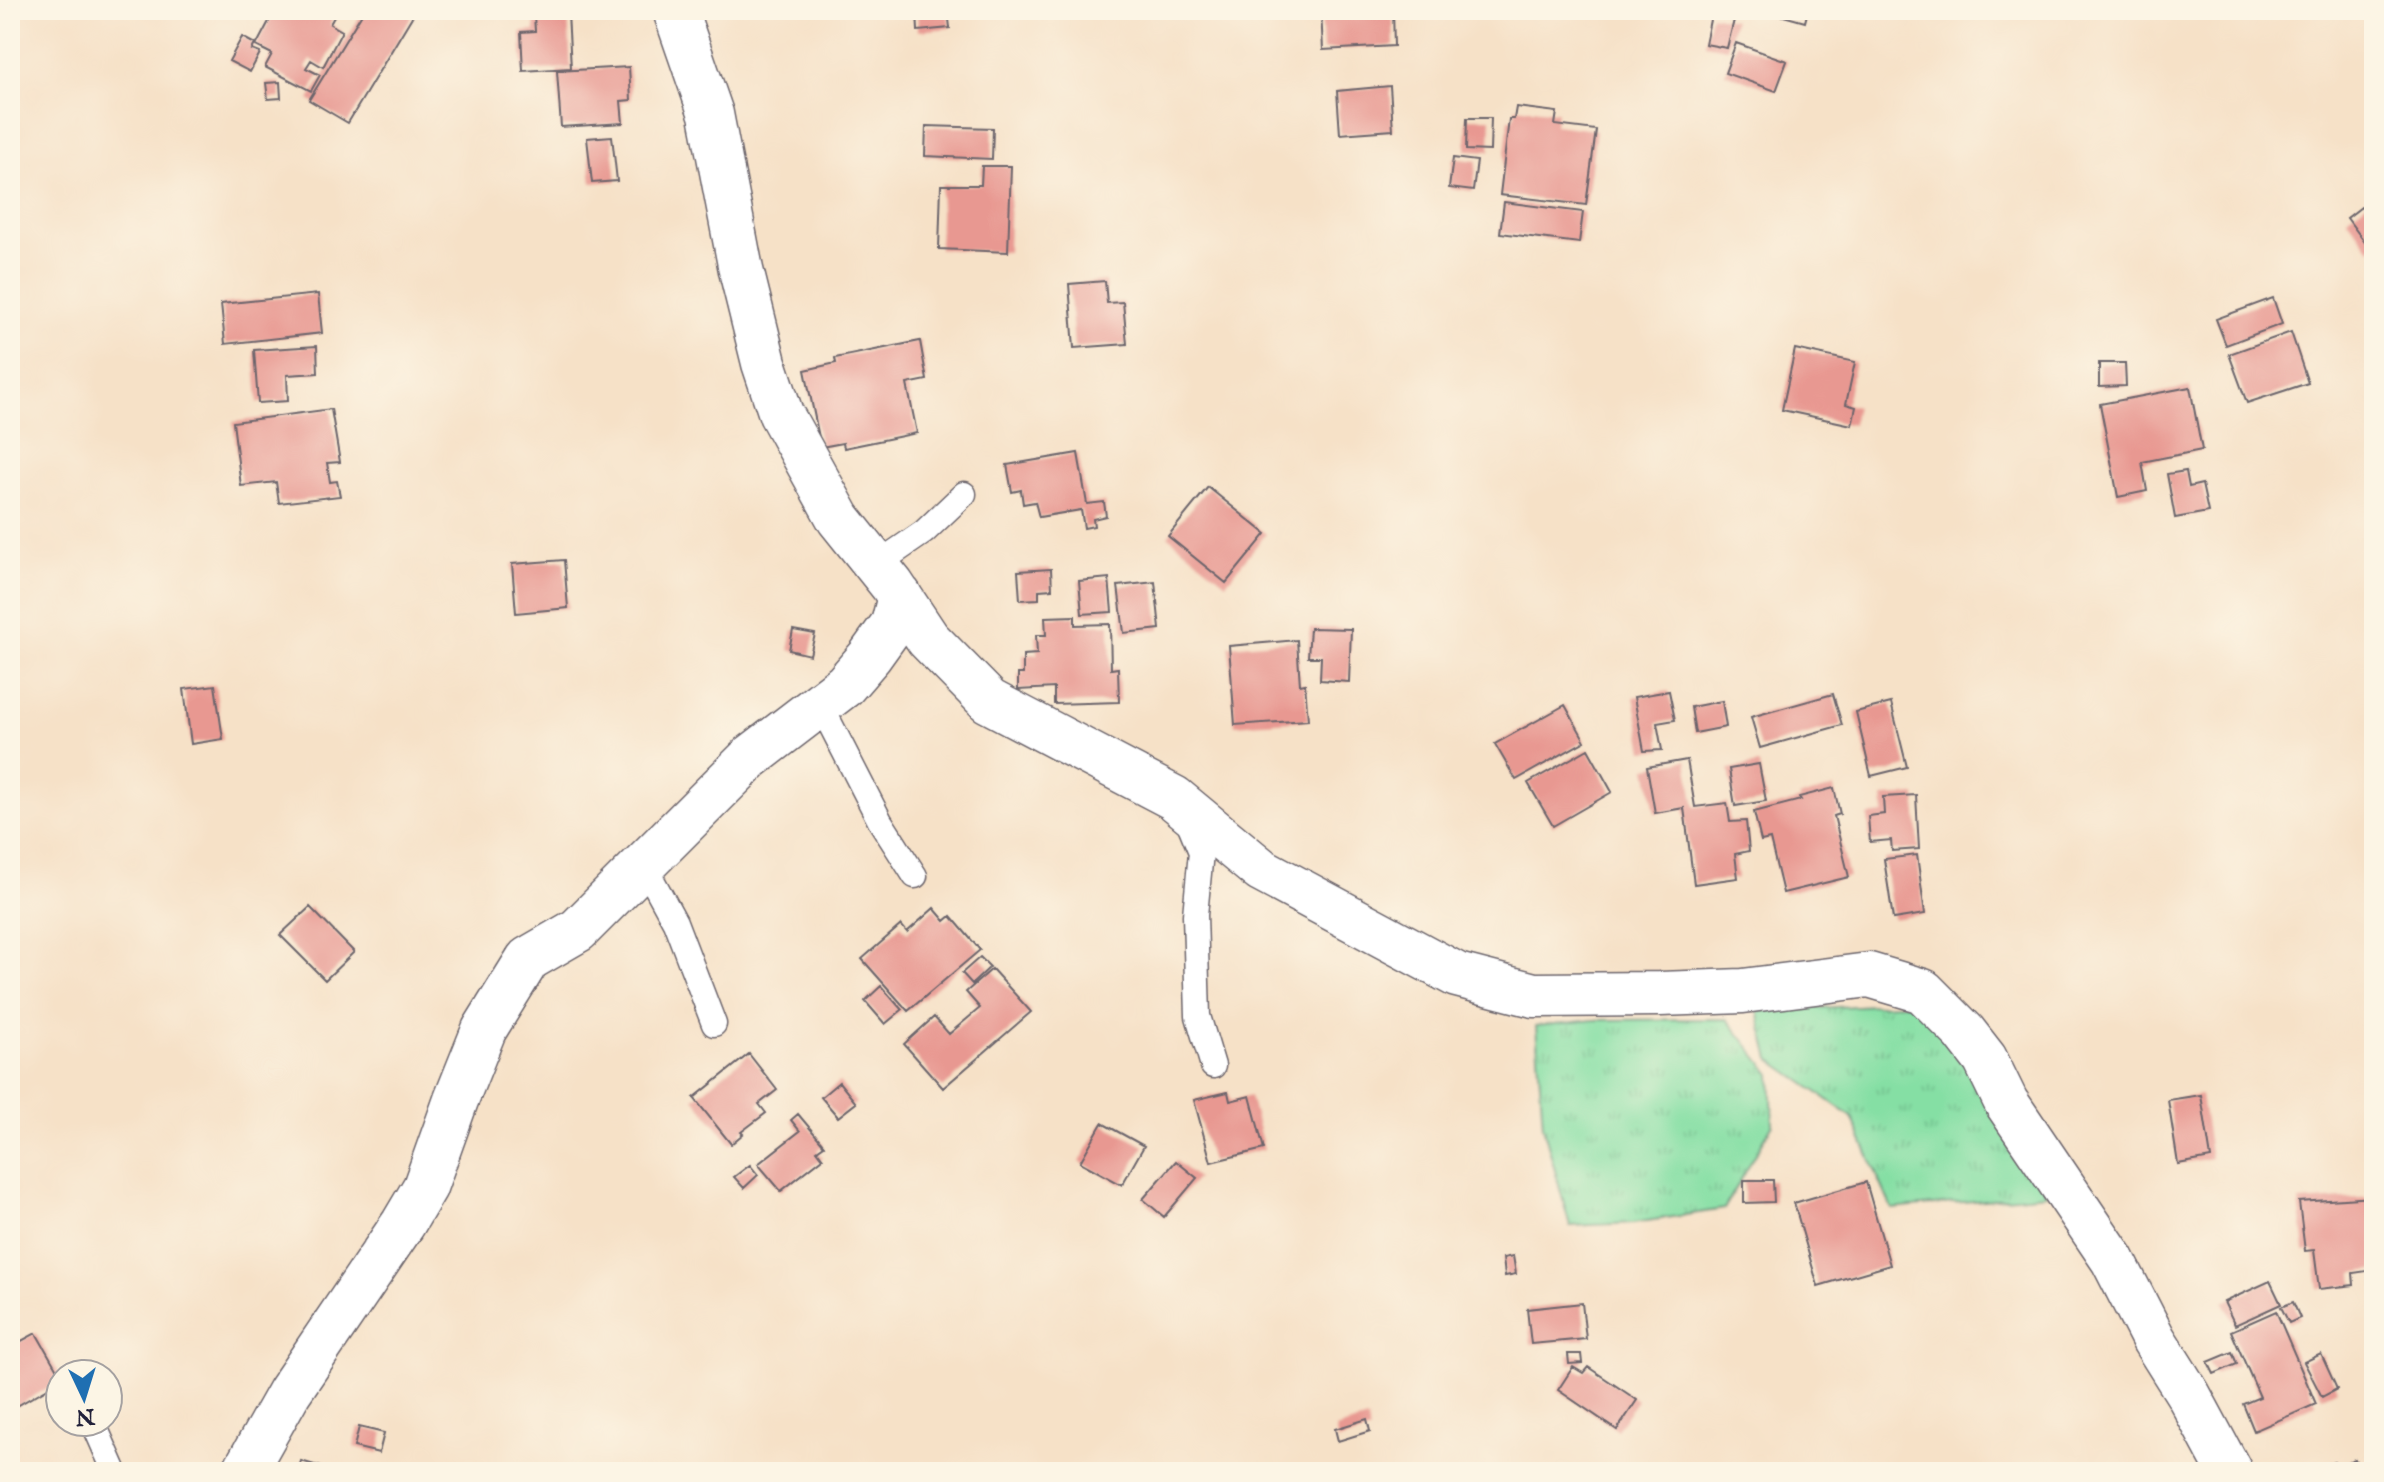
<svg xmlns="http://www.w3.org/2000/svg" width="2384" height="1482" font-family="'IM FELL English',serif">
  <defs>
    <pattern id="grass-tufts" width="24" height="20" patternUnits="userSpaceOnUse" patternTransform="scale(2)"><rect width="24" height="20" fill="#85dfa4"/><path d="M3 7l-1-3M5 7V3M7 7l1-3M15 17l-1-3M17 17v-4M19 17l1-3" fill="none" stroke="#73bf8e"/></pattern>
  </defs>
  <rect width="100%" height="100%" fill="#fcf5e5"/>
  <filter id="ink" filterUnits="userSpaceOnUse"><feTurbulence type="fractalNoise" baseFrequency=".0125" numOctaves="2"/><feDisplacementMap in="SourceGraphic" scale="16" xChannelSelector="R" yChannelSelector="G"/><feConvolveMatrix kernelMatrix="1 2 1 2 8 2 1 2 1" color-interpolation-filters="sRGB"/></filter>
  <filter id="wash" filterUnits="userSpaceOnUse"><feTurbulence type="fractalNoise" baseFrequency=".006" numOctaves="4" result="noise"/><feDisplacementMap in="SourceGraphic" scale="32" xChannelSelector="R" yChannelSelector="G"/><feGaussianBlur stdDeviation="1.8" result="paint"/><feColorMatrix in="noise" values="0 0 0 0 0 0 0 0 0 0 0 0 0 0 0 0 0 1.4 0 .05"/><feComposite in="paint" operator="in"/></filter>
  <g filter="url(#wash)">
    <rect width="100%" height="100%" fill="#f6e1c7"/>
    <path fill="url(#grass-tufts)" stroke="#548070" stroke-width="2" d="M 1917,1003 L 1989,1085 L 2047,1194 L 1892,1209 L 1852,1117 L 1770,1059 L 1758,1011 Z
      M 1727,1019 L 1771,1074 L 1773,1124 L 1724,1209 L 1634,1223 L 1570,1226 L 1543,1126 L 1536,1026 L 1594,1020 Z"/>
    <g id="blocks">
      <path fill="#e89891" d="M 275,10 L 320,10 L 334,17 L 330,24 L 342,31 L 323,67 L 311,60 L 306,68 L 320,75 L 311,91 L 265,67 L 272,54 L 256,46 Z
        M 364,10 L 416,10 L 348,123 L 309,100 Z
        M 948,10 L 950,28 L 918,31 L 917,12 Z
        M 1321,10 L 1393,10 L 1394,46 L 1323,50 Z
        M 1762,10 L 1808,10 L 1805,22 Z
        M 568,13 L 571,68 L 523,71 L 521,32 L 535,31 L 534,15 Z
        M 1711,15 L 1734,20 L 1727,48 L 1705,44 Z
        M 242,37 L 255,44 L 252,50 L 260,53 L 250,72 L 229,61 Z
        M 1736,43 L 1787,61 L 1776,91 L 1725,73 Z
        M 629,67 L 631,100 L 621,101 L 623,123 L 561,127 L 557,71 Z
        M 280,82 L 281,98 L 268,99 L 266,83 Z
        M 1390,86 L 1393,130 L 1340,134 L 1337,91 Z
        M 1516,107 L 1557,112 L 1555,125 L 1596,130 L 1586,205 L 1500,195 L 1509,119 L 1514,119 Z
        M 1467,118 L 1491,118 L 1490,151 L 1466,150 Z
        M 926,126 L 993,128 L 992,159 L 925,156 Z
        M 612,136 L 617,181 L 592,183 L 587,138 Z
        M 1453,158 L 1477,161 L 1473,191 L 1449,188 Z
        M 982,166 L 1011,166 L 1008,252 L 939,249 L 941,185 L 981,185 Z
        M 2374,197 L 2374,246 L 2370,249 L 2347,218 Z
        M 1504,202 L 1583,212 L 1579,243 L 1500,233 Z
        M 1105,281 L 1107,303 L 1123,302 L 1127,344 L 1074,348 L 1069,284 Z
        M 318,294 L 322,333 L 225,344 L 221,304 Z
        M 2273,298 L 2282,324 L 2226,345 L 2216,319 Z
        M 2291,332 L 2308,383 L 2247,403 L 2229,354 Z
        M 920,341 L 927,380 L 907,384 L 917,433 L 844,448 L 843,443 L 821,447 L 805,370 L 836,363 L 835,358 Z
        M 317,346 L 318,373 L 287,375 L 288,401 L 258,403 L 254,350 Z
        M 1795,349 L 1855,362 L 1846,404 L 1856,407 L 1852,425 L 1782,410 Z
        M 2099,363 L 2125,363 L 2126,386 L 2099,387 Z
        M 2190,387 L 2202,450 L 2142,462 L 2147,491 L 2118,497 L 2100,404 Z
        M 331,409 L 340,462 L 327,463 L 330,482 L 337,481 L 340,496 L 279,503 L 276,482 L 241,486 L 233,422 Z
        M 1078,453 L 1087,504 L 1104,502 L 1106,516 L 1093,519 L 1094,526 L 1084,528 L 1081,510 L 1039,517 L 1035,502 L 1023,504 L 1021,490 L 1012,492 L 1007,465 Z
        M 2186,471 L 2189,487 L 2202,484 L 2208,512 L 2175,518 L 2167,474 Z
        M 1208,487 L 1266,534 L 1226,583 L 1168,536 Z
        M 564,560 L 568,608 L 516,613 L 512,564 Z
        M 1051,569 L 1052,589 L 1039,590 L 1039,599 L 1020,600 L 1018,571 Z
        M 1109,578 L 1112,612 L 1082,614 L 1079,581 Z
        M 1155,582 L 1160,629 L 1124,633 L 1118,586 Z
        M 1075,616 L 1075,625 L 1110,624 L 1111,669 L 1118,668 L 1119,702 L 1054,704 L 1054,688 L 1018,690 L 1018,674 L 1023,674 L 1023,655 L 1037,654 L 1036,635 L 1046,635 L 1045,617 Z
        M 1310,628 L 1351,629 L 1349,682 L 1320,680 L 1321,657 L 1308,657 Z
        M 793,630 L 815,634 L 810,655 L 789,650 Z
        M 1297,640 L 1300,685 L 1305,684 L 1308,720 L 1235,725 L 1229,646 Z
        M 215,685 L 223,739 L 191,744 L 184,689 Z
        M 1669,691 L 1675,720 L 1657,723 L 1662,750 L 1644,751 L 1634,697 Z
        M 1833,694 L 1842,725 L 1760,748 L 1751,717 Z
        M 1722,701 L 1726,727 L 1695,733 L 1691,707 Z
        M 1891,703 L 1907,767 L 1871,776 L 1856,712 Z
        M 1565,705 L 1585,741 L 1516,780 L 1495,744 Z
        M 1588,749 L 1612,792 L 1553,826 L 1528,783 Z
        M 1687,760 L 1695,807 L 1727,803 L 1730,822 L 1746,821 L 1749,851 L 1735,854 L 1738,878 L 1694,884 L 1684,808 L 1655,813 L 1647,767 Z
        M 1759,764 L 1766,801 L 1735,806 L 1729,769 Z
        M 1834,788 L 1840,814 L 1834,816 L 1849,877 L 1783,893 L 1770,839 L 1761,841 L 1754,812 L 1801,800 L 1799,797 Z
        M 1916,795 L 1919,849 L 1892,851 L 1891,840 L 1870,842 L 1868,816 L 1884,814 L 1883,797 Z
        M 1917,855 L 1925,914 L 1893,919 L 1884,859 Z
        M 310,907 L 354,952 L 325,980 L 280,935 Z
        M 934,908 L 945,921 L 951,916 L 980,950 L 908,1011 L 862,959 L 901,925 L 907,932 Z
        M 980,957 L 990,967 L 972,984 L 962,973 Z
        M 992,969 L 1031,1012 L 943,1088 L 904,1044 L 934,1017 L 949,1034 L 980,1008 L 966,992 Z
        M 881,986 L 902,1010 L 885,1024 L 865,1001 Z
        M 749,1054 L 777,1090 L 759,1104 L 766,1113 L 741,1132 L 743,1134 L 731,1144 L 694,1098 Z
        M 839,1082 L 856,1103 L 838,1117 L 821,1097 Z
        M 1228,1092 L 1230,1101 L 1250,1096 L 1264,1149 L 1211,1162 L 1194,1100 Z
        M 2201,1095 L 2211,1158 L 2178,1164 L 2168,1100 Z
        M 798,1114 L 824,1145 L 817,1150 L 823,1158 L 781,1191 L 758,1164 L 800,1131 L 791,1120 Z
        M 1102,1123 L 1144,1146 L 1122,1185 L 1080,1162 Z
        M 1176,1161 L 1197,1178 L 1164,1217 L 1143,1199 Z
        M 750,1165 L 758,1175 L 744,1188 L 734,1177 Z
        M 1744,1180 L 1773,1180 L 1774,1202 L 1744,1203 Z
        M 1866,1182 L 1890,1265 L 1818,1286 L 1794,1203 Z
        M 2374,1197 L 2374,1270 L 2353,1273 L 2354,1285 L 2319,1289 L 2314,1250 L 2305,1251 L 2299,1202 Z
        M 1513,1256 L 1516,1274 L 1505,1276 L 1503,1258 Z
        M 2270,1281 L 2281,1304 L 2235,1325 L 2224,1302 Z
        M 2293,1302 L 2300,1318 L 2289,1323 L 2281,1307 Z
        M 1582,1303 L 1586,1339 L 1531,1344 L 1527,1309 Z
        M 2276,1311 L 2316,1404 L 2254,1431 L 2243,1404 L 2260,1397 L 2231,1331 Z
        M 36,1333 L 60,1375 L 60,1381 L 10,1410 L 10,1347 Z
        M 2232,1352 L 2237,1364 L 2214,1374 L 2208,1362 Z
        M 1568,1354 L 1581,1354 L 1582,1363 L 1569,1364 Z
        M 2321,1354 L 2337,1389 L 2322,1397 L 2304,1362 Z
        M 1573,1367 L 1583,1373 L 1588,1367 L 1637,1400 L 1617,1430 L 1558,1390 Z
        M 1367,1419 L 1370,1431 L 1338,1441 L 1335,1429 Z
        M 359,1427 L 384,1433 L 379,1453 L 354,1447 Z
        M 2355,1459 L 2360,1472 L 2306,1472 L 2334,1462 L 2336,1466 Z
        M 301,1461 L 335,1471 L 335,1472 L 298,1472 Z"/>
    </g>
  </g>
  <g filter="url(#ink)">
    <use href="#blocks" fill-opacity="0" stroke="#6c656c" stroke-width="2"/>
    <g fill="none" stroke-linecap="round" stroke-linejoin="round">
      <defs>
        <path id="service" d="M 876,565 L 924,532 L 964,494
          M 820,704 L 880,821 L 915,876
          M 1187,818 L 1201,852 L 1195,915 L 1198,1016 L 1213,1066
          M 644,865 L 675,922 L 714,1024
          M 93,1422 L 115,1472"/>
        <path id="minor" d="M 675,10 L 711,114 L 741,270 L 764,363 L 781,414 L 839,519 L 892,585 L 928,639 L 989,701 L 1174,798 L 1261,870 L 1457,975 L 1534,995 L 1660,994 L 1743,991 L 1869,975 L 1923,991 L 1964,1032 L 1985,1059 L 2006,1102 L 2113,1260 L 2154,1340 L 2188,1394 L 2230,1472
          M 244,1472 L 289,1392 L 403,1224 L 425,1187 L 456,1100 L 484,1030 L 528,959 L 578,930 L 751,757 L 845,685 L 870,656 L 893,624 L 900,596"/>
      </defs>
      <use href="#service" stroke="#6c656c" stroke-width="27"/>
      <use href="#minor" stroke="#6c656c" stroke-width="47"/>
      <use href="#service" stroke="#fff" stroke-width="24"/>
      <use href="#minor" stroke="#fff" stroke-width="44"/>
    </g>
  </g>
  <rect width="2384" height="1482" fill="none" stroke="#fcf5e5" stroke-width="40"/>
  <g transform="translate(84 1398) rotate(176)"><circle r="38" fill="#fcf5e5" stroke="#a5a1a1" stroke-width="2"/>
  <path d="M0-6L14 30L0 20L-14 30Z" fill="#1f6fb2"/>
  <text y="-12" font-size="22" font-weight="bold" text-anchor="middle" fill="#22223b">N</text>
  </g>
</svg>
